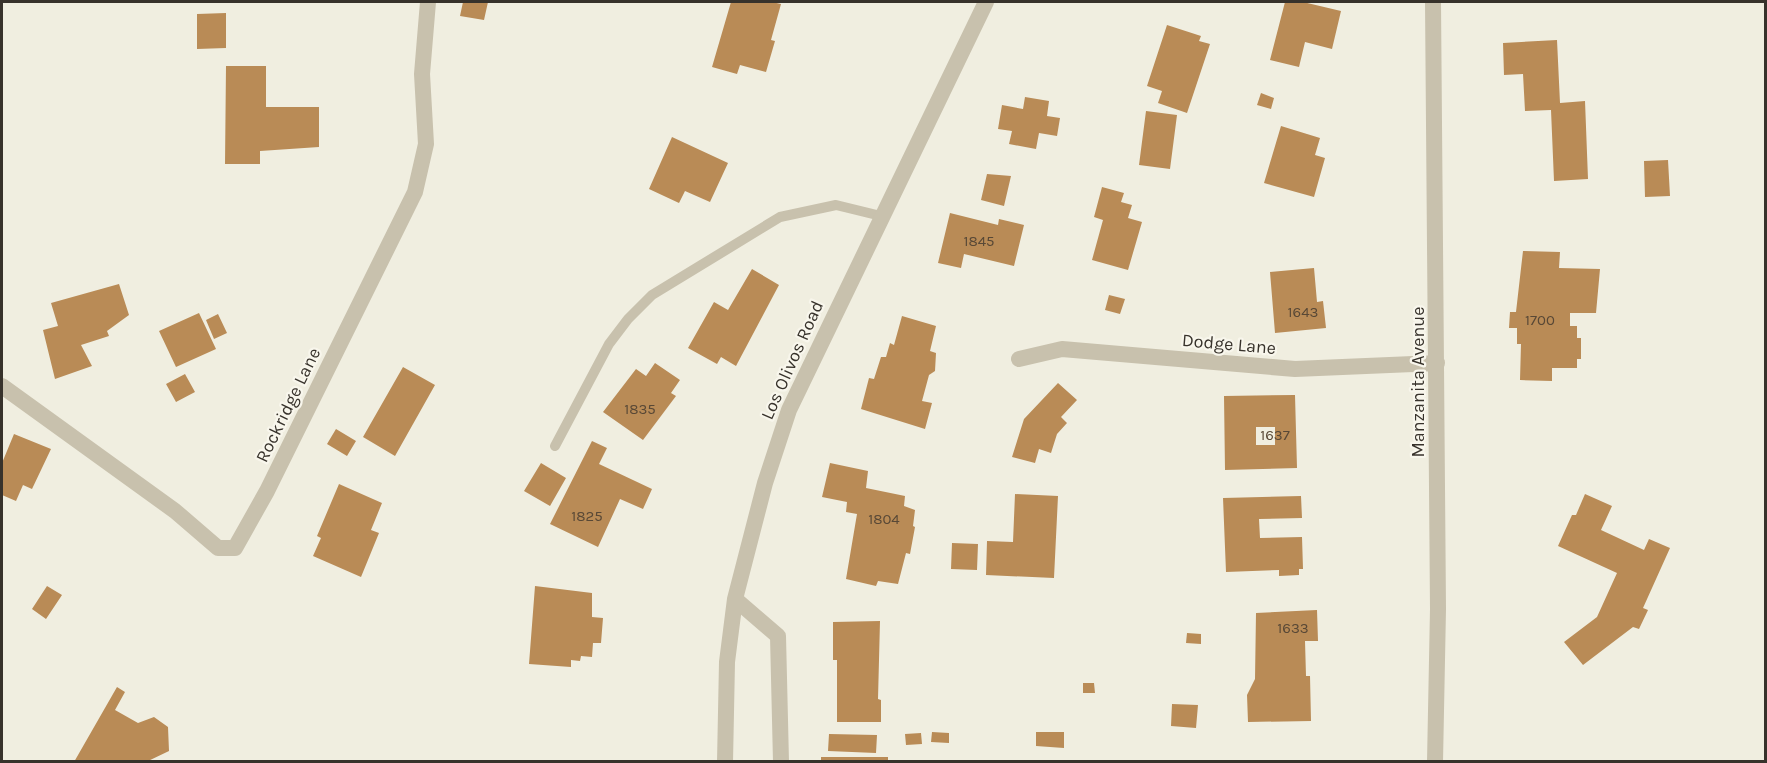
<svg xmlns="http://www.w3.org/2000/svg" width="1767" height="763" font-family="Karla,sans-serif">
  <rect width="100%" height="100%" fill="#f0eee0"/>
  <path fill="#b98b56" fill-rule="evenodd" d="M 463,2 L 488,2 L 484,20 L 460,16 Z
    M 731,2 L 772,2 L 781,4 L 771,40 L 775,41 L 766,72 L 740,65 L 737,74 L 712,67 Z
    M 1285,2 L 1303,2 L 1341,11 L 1332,49 L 1305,42 L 1299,67 L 1270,60 Z
    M 226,13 L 226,48 L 197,49 L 197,14 Z
    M 1167,25 L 1201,36 L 1199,41 L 1210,44 L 1187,113 L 1158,103 L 1162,91 L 1147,86 Z
    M 1557,40 L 1560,103 L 1585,101 L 1588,179 L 1554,181 L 1551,110 L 1525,111 L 1523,74 L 1504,75 L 1503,43 Z
    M 226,66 L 266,66 L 266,107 L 319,107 L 319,147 L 260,151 L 260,164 L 225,164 Z
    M 1261,93 L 1274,98 L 1271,109 L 1257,105 Z
    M 1025,97 L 1049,101 L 1047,116 L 1060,118 L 1057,136 L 1039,133 L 1036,149 L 1009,144 L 1012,131 L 998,129 L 1002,105 L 1023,109 Z
    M 1146,111 L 1177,115 L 1170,169 L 1139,165 Z
    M 1281,126 L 1320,138 L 1315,155 L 1325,158 L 1314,197 L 1264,183 Z
    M 672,137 L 728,163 L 710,202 L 685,191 L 679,203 L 649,189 Z
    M 1668,160 L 1670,196 L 1645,197 L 1644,161 Z
    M 987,174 L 1011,176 L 1004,206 L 981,200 Z
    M 1102,187 L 1124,193 L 1121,202 L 1132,205 L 1128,218 L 1142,222 L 1128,270 L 1092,260 L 1103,220 L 1094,217 Z
    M 950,213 L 998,225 L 999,219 L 1024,225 L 1014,266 L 964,254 L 961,268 L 938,263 Z
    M 1523,251 L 1560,252 L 1559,268 L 1600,269 L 1596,313 L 1570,313 L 1570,326 L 1577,326 L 1577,338 L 1581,338 L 1581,359 L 1577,359 L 1577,368 L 1552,368 L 1552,381 L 1520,380 L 1521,344 L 1517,344 L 1517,328 L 1509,328 L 1510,312 L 1516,312 Z
    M 1314,268 L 1317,302 L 1323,301 L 1326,328 L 1275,333 L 1270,272 Z
    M 752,269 L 779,285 L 736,366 L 721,357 L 717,364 L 688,348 L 714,302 L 728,310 Z
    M 119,284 L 129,315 L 107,331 L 109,336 L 81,345 L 92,366 L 55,379 L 43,330 L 58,326 L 51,303 Z
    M 1109,295 L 1125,299 L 1120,314 L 1105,310 Z
    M 199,313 L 216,349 L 176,367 L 159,331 Z
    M 218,314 L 227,333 L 214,339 L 206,320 Z
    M 902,316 L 936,326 L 930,351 L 936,353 L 935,371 L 929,375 L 922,401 L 932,403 L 925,429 L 861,409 L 869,378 L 874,379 L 881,357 L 886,357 L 890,343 L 894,345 Z
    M 655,363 L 680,380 L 671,393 L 676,396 L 643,440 L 603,412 L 636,369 L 646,376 Z
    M 403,367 L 435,385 L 395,456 L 363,437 Z
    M 185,374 L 195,392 L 176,402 L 166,384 Z
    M 1058,383 L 1077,400 L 1061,417 L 1067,423 L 1057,434 L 1051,453 L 1039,449 L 1035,463 L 1012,457 L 1024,419 Z
    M 1295,395 L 1297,468 L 1225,470 L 1224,396 ZM 1256,427 L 1275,427 L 1275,445 L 1256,445 Z
    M 336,429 L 356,441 L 347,456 L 327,444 Z
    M 14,434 L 51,449 L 32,489 L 23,485 L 16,501 L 2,495 L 2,463 Z
    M 592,441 L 607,448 L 599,464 L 652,489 L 643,509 L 620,499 L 598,547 L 550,524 Z
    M 541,463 L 566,478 L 550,506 L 524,491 Z
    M 830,463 L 868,471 L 866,488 L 905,496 L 904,506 L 915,510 L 913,526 L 915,527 L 910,554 L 906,553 L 898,584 L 878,581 L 876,586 L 846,579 L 857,514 L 846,512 L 847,502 L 822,497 Z
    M 339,484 L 382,503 L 371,530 L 379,533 L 361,577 L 313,556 L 321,538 L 317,536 Z
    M 1015,494 L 1058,496 L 1054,578 L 986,575 L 987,541 L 1013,542 Z
    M 1585,494 L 1612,506 L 1601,530 L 1644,550 L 1649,539 L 1670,548 L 1643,608 L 1648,610 L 1639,629 L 1633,627 L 1583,665 L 1564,642 L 1597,617 L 1617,573 L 1558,546 L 1572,515 L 1576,515 Z
    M 1301,496 L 1302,518 L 1259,519 L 1260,538 L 1302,537 L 1303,569 L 1299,569 L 1299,575 L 1279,576 L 1279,570 L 1226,572 L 1223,498 Z
    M 952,543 L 978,544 L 977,570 L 951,569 Z
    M 47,586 L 62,595 L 46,619 L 32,609 Z
    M 535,586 L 592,593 L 592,617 L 603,618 L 601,643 L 593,643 L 592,657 L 581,656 L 580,661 L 571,660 L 571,667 L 529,664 Z
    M 1317,610 L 1318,641 L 1305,641 L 1306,676 L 1310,676 L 1311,721 L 1248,722 L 1247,695 L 1255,679 L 1256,613 Z
    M 880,621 L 878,699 L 881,700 L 881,722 L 837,722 L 837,660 L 833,660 L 833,622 Z
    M 1187,633 L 1201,634 L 1201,644 L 1186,643 Z
    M 1083,683 L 1094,683 L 1095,693 L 1083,693 Z
    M 117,687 L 125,692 L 115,710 L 138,723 L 154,717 L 168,727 L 169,751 L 146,762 L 74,762 Z
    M 1172,704 L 1198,705 L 1196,728 L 1171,726 Z
    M 932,732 L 949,733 L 949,743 L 931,742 Z
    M 1036,732 L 1064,732 L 1064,748 L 1036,746 Z
    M 921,733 L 922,744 L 906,745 L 905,734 Z
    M 829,734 L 877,735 L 876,753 L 828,751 Z
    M 821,757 L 888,757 L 888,762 L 821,762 Z"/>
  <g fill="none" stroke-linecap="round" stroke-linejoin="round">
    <path stroke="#c8c1ad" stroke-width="10" d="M 555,446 L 609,344 L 628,319 L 652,295 L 780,217 L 836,205 L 881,216"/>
    <path stroke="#c8c1ad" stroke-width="16" d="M 1433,2 L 1438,609 L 1435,762
      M 1019,359 L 1062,349 L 1295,369 L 1437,363
      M 2,386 L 175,511 L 218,548 L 235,548 L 267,491 L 415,192 L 426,144 L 422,74 L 428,2
      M 735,599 L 778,636 L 781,762
      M 725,762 L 727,662 L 735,599 L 765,483 L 789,410 L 986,2"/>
  </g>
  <g text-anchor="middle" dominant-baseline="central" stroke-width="4.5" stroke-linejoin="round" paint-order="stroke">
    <g font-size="15" fill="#584836">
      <text x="979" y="241">1845</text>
      <text x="1303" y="312">1643</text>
      <text x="1540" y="320">1700</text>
      <text x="640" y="409">1835</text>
      <text x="1275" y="435">1637</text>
      <text x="587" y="516">1825</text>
      <text x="884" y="519">1804</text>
      <text x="1293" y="628">1633</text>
    </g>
    <g font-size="18" fill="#37322b" stroke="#f8f6ec">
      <text transform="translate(1229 344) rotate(5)">Dodge Lane</text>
      <text transform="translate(792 360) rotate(-66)">Los Olivos Road</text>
      <text transform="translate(1418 382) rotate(-90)">Manzanita Avenue</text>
      <text transform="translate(288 405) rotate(-64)">Rockridge Lane</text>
    </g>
  </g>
  <rect width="1767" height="763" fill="none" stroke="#37322b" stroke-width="6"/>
</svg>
